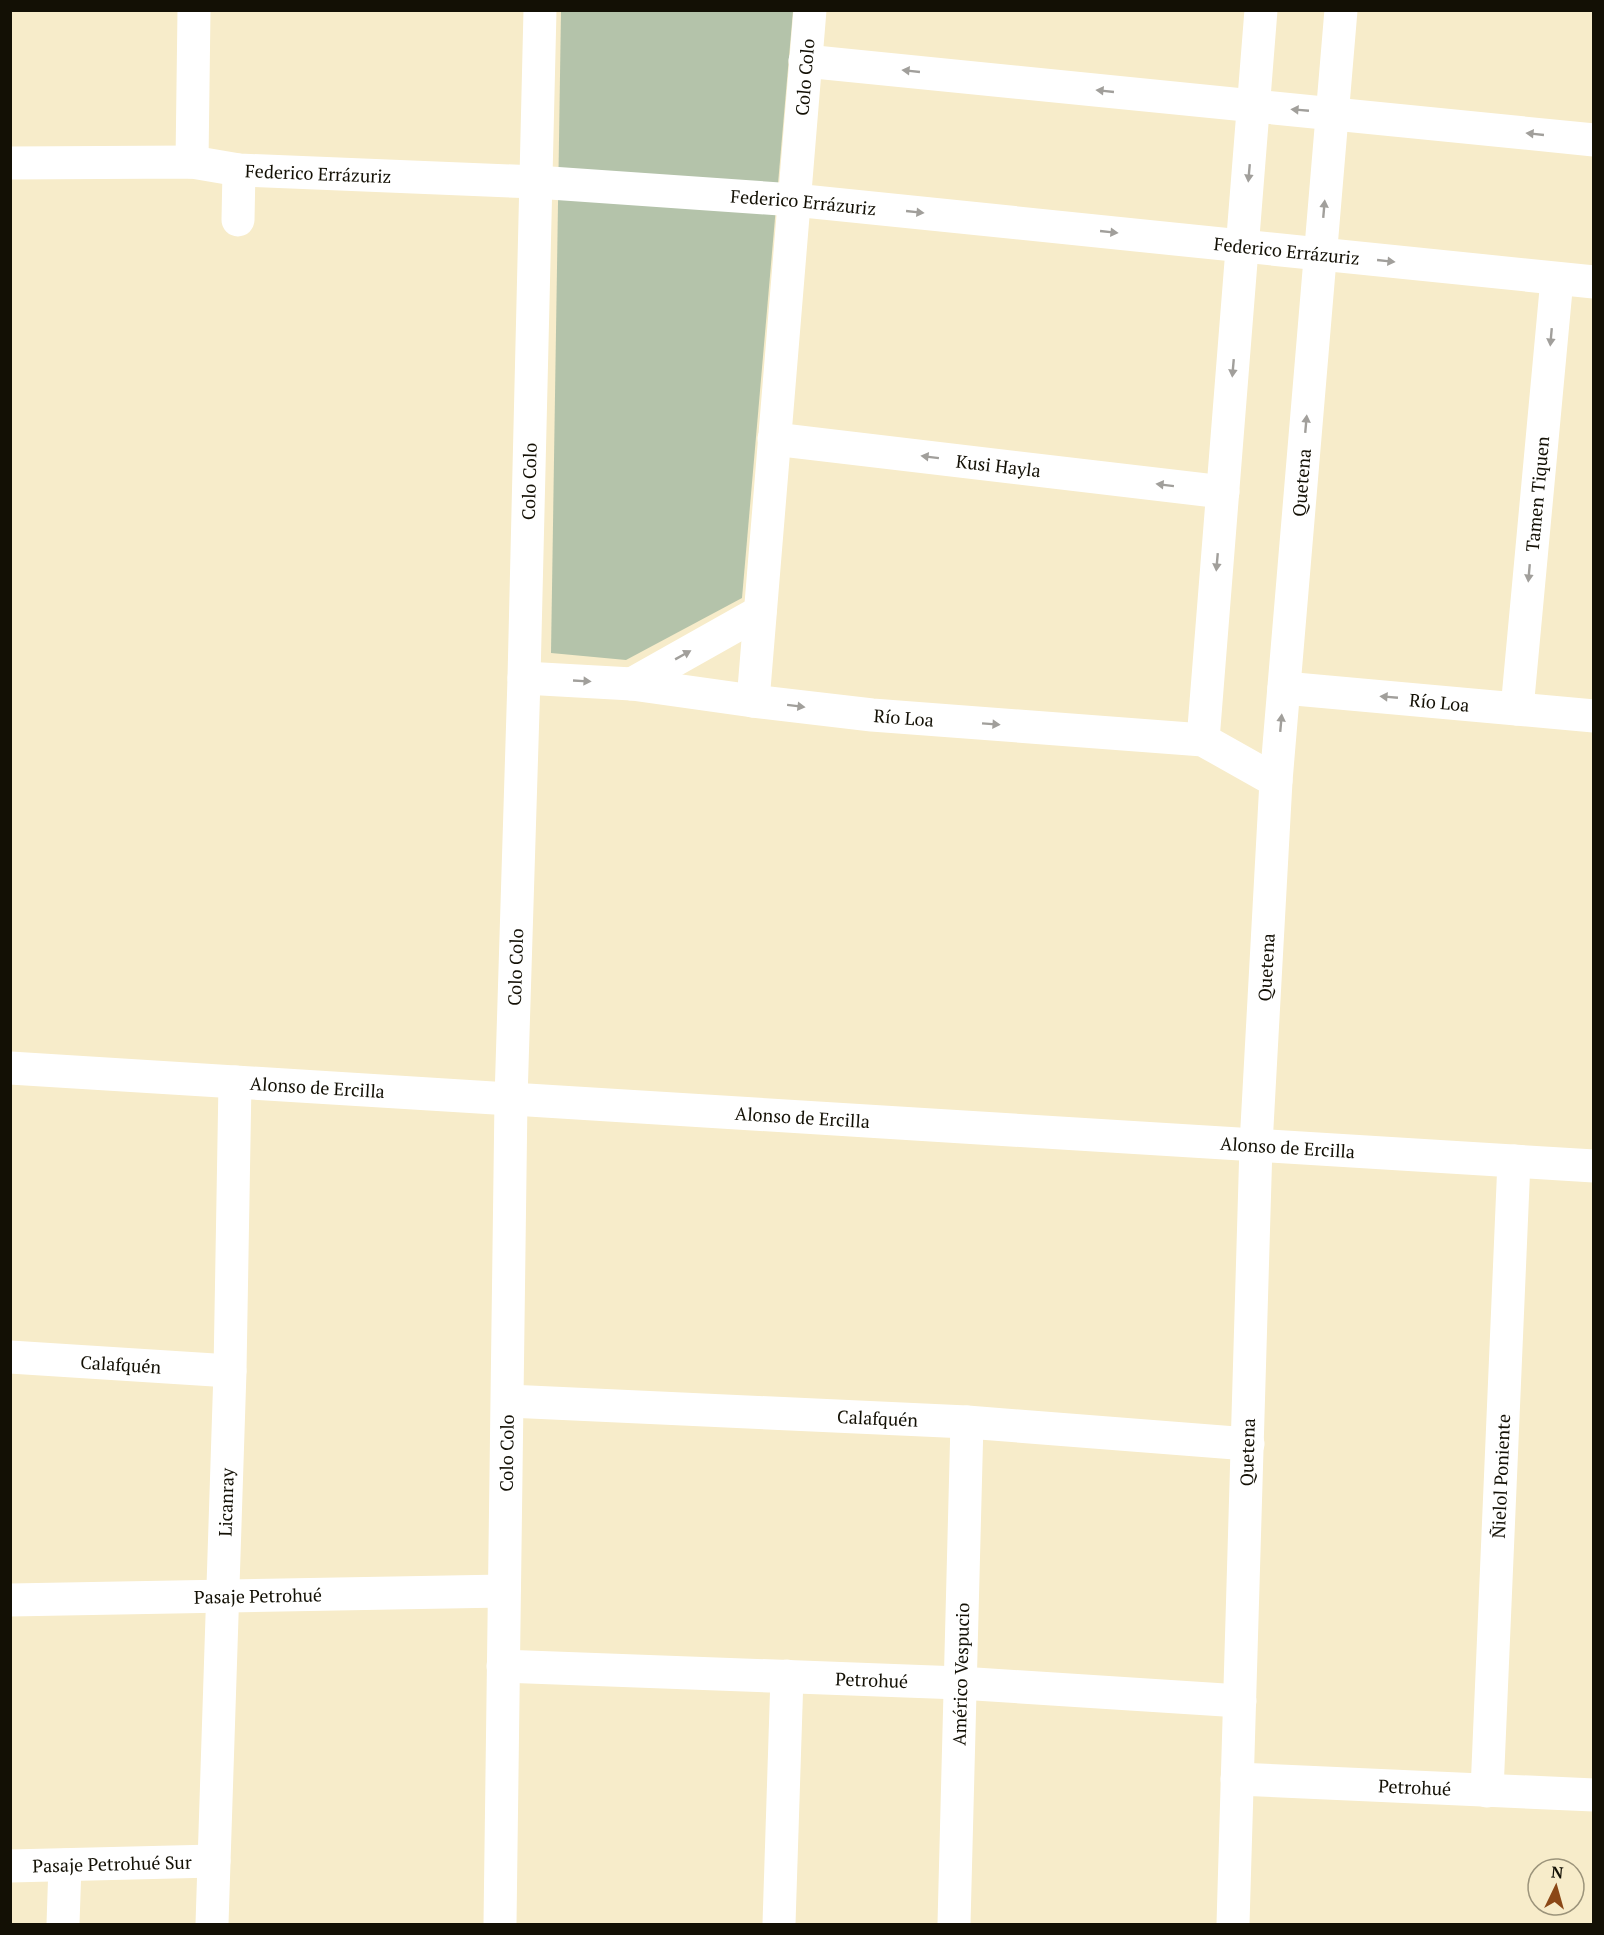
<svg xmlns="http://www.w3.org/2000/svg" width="1604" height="1935" font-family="'PT Serif',serif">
  <rect width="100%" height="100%" fill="#f7ecca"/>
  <path fill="#b4c3aa" d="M 561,11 L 793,11 L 742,598 L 626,660 L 551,653 Z"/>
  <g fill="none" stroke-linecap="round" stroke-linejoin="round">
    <g stroke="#fff" stroke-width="33">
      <path d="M 805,61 L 1594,140"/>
      <path d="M 192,162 L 194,10"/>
      <path id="s1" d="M 10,163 L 192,162 L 239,170 L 536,182 L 794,200 L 1594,282"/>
      <path d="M 238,220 L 239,170"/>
      <path id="s2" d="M 774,439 L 1223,492"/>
      <path id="s3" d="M 524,678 L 632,684 L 753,701 L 872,715 L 1203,740 L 1276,781"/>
      <path d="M 632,684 L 760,612"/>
      <path id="s4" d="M 1284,688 L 1594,716"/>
      <path id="s5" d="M 753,701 L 810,10"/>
      <path id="s6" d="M 1517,709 L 1557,279"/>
      <path d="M 1203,740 L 1261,10"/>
      <path id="s7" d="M 1256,1145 L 1276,781 L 1341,10"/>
      <path id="s8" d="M 10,1357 L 230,1371"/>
      <path id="s9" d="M 508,1401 L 967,1422 L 1248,1444"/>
      <path id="s10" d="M 10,1600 L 504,1591"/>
      <path id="s11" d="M 503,1666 L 960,1683 L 1240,1701"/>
      <path id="s12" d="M 1237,1779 L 1594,1795"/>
      <path id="s13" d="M 1487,1791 L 1514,1161"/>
      <path id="s14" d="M 10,1866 L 214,1861"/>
      <path d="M 63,1924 L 65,1865"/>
      <path id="s15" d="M 212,1924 L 230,1371 L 235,1082"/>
      <path id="s16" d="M 500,1924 L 511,1099 L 524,678 L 540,10"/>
      <path d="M 779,1924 L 787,1676"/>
      <path id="s17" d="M 954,1924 L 967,1422"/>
    </g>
    <g stroke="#fff" stroke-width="33">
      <path id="s18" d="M 10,1068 L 1594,1166"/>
      <path id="s19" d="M 1233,1924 L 1256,1145"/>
    </g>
  </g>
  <defs><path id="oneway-solid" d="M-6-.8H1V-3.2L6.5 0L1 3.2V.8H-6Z" transform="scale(1.5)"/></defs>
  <g fill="#a19f9b">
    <use href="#oneway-solid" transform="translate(911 71) rotate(-174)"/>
    <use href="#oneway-solid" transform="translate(1105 91) rotate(-174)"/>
    <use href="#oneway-solid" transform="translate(1300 110) rotate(-175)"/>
    <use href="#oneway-solid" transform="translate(1535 134) rotate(-174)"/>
    <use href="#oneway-solid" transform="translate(1249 173) rotate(95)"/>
    <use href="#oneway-solid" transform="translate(1324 209) rotate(-85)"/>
    <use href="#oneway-solid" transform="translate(915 212) rotate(6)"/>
    <use href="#oneway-solid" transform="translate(1109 232) rotate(6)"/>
    <use href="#oneway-solid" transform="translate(1386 261) rotate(6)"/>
    <use href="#oneway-solid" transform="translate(1551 337) rotate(95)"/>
    <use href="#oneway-solid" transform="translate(1233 368) rotate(95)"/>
    <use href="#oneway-solid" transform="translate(1306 424) rotate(-85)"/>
    <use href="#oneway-solid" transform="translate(930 457) rotate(-173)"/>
    <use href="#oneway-solid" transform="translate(1165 485) rotate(-173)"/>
    <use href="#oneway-solid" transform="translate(1217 562) rotate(95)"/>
    <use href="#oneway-solid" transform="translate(1529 573) rotate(95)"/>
    <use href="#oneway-solid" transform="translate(683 655) rotate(-29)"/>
    <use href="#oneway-solid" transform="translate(582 681) rotate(3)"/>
    <use href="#oneway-solid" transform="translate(1389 697) rotate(-175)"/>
    <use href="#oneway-solid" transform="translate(796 706) rotate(7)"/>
    <use href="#oneway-solid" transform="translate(1281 723) rotate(-85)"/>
    <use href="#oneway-solid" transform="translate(991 724) rotate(4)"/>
  </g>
  <g text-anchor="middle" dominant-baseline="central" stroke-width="4.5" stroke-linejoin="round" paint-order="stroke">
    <g font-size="18" fill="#131005" stroke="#f7ecca">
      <text stroke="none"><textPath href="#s5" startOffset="626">Colo Colo</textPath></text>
      <text stroke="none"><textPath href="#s1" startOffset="309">Federico Errázuriz</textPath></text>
      <text stroke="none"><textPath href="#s1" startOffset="795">Federico Errázuriz</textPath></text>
      <text stroke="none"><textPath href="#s1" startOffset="1281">Federico Errázuriz</textPath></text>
      <text stroke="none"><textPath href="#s2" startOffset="226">Kusi Hayla</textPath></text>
      <text stroke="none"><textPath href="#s16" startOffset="1443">Colo Colo</textPath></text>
      <text stroke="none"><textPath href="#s7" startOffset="664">Quetena</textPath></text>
      <text stroke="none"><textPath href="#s6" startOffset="216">Tamen Tiquen</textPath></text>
      <text stroke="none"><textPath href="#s4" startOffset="156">Río Loa</textPath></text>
      <text stroke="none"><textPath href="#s3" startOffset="382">Río Loa</textPath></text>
      <text stroke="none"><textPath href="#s7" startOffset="178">Quetena</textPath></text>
      <text stroke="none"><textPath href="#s16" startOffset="957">Colo Colo</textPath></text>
      <text stroke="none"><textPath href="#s18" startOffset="308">Alonso de Ercilla</textPath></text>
      <text stroke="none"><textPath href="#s18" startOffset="794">Alonso de Ercilla</textPath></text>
      <text stroke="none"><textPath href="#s18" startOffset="1280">Alonso de Ercilla</textPath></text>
      <text stroke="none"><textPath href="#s8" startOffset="111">Calafquén</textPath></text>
      <text stroke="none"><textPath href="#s9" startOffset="370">Calafquén</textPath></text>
      <text stroke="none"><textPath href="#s19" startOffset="472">Quetena</textPath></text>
      <text stroke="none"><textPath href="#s16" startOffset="471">Colo Colo</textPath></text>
      <text stroke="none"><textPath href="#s13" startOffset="315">Ñielol Poniente</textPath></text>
      <text stroke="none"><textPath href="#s15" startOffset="422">Licanray</textPath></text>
      <text stroke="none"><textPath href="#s10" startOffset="248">Pasaje Petrohué</textPath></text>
      <text stroke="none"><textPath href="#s17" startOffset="250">Américo Vespucio</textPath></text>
      <text stroke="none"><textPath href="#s11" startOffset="369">Petrohué</textPath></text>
      <text stroke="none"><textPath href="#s12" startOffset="178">Petrohué</textPath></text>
      <text stroke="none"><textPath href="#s14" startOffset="102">Pasaje Petrohué Sur</textPath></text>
    </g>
  </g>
  <rect width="1604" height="1935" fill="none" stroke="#131005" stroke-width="24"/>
  <g transform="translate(1556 1887) rotate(5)"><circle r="28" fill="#f7ecca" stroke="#9c947b" stroke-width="1.5"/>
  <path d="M0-4.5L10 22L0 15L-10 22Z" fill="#8b4817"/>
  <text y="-9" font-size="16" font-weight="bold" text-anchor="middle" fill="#131005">N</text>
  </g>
</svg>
